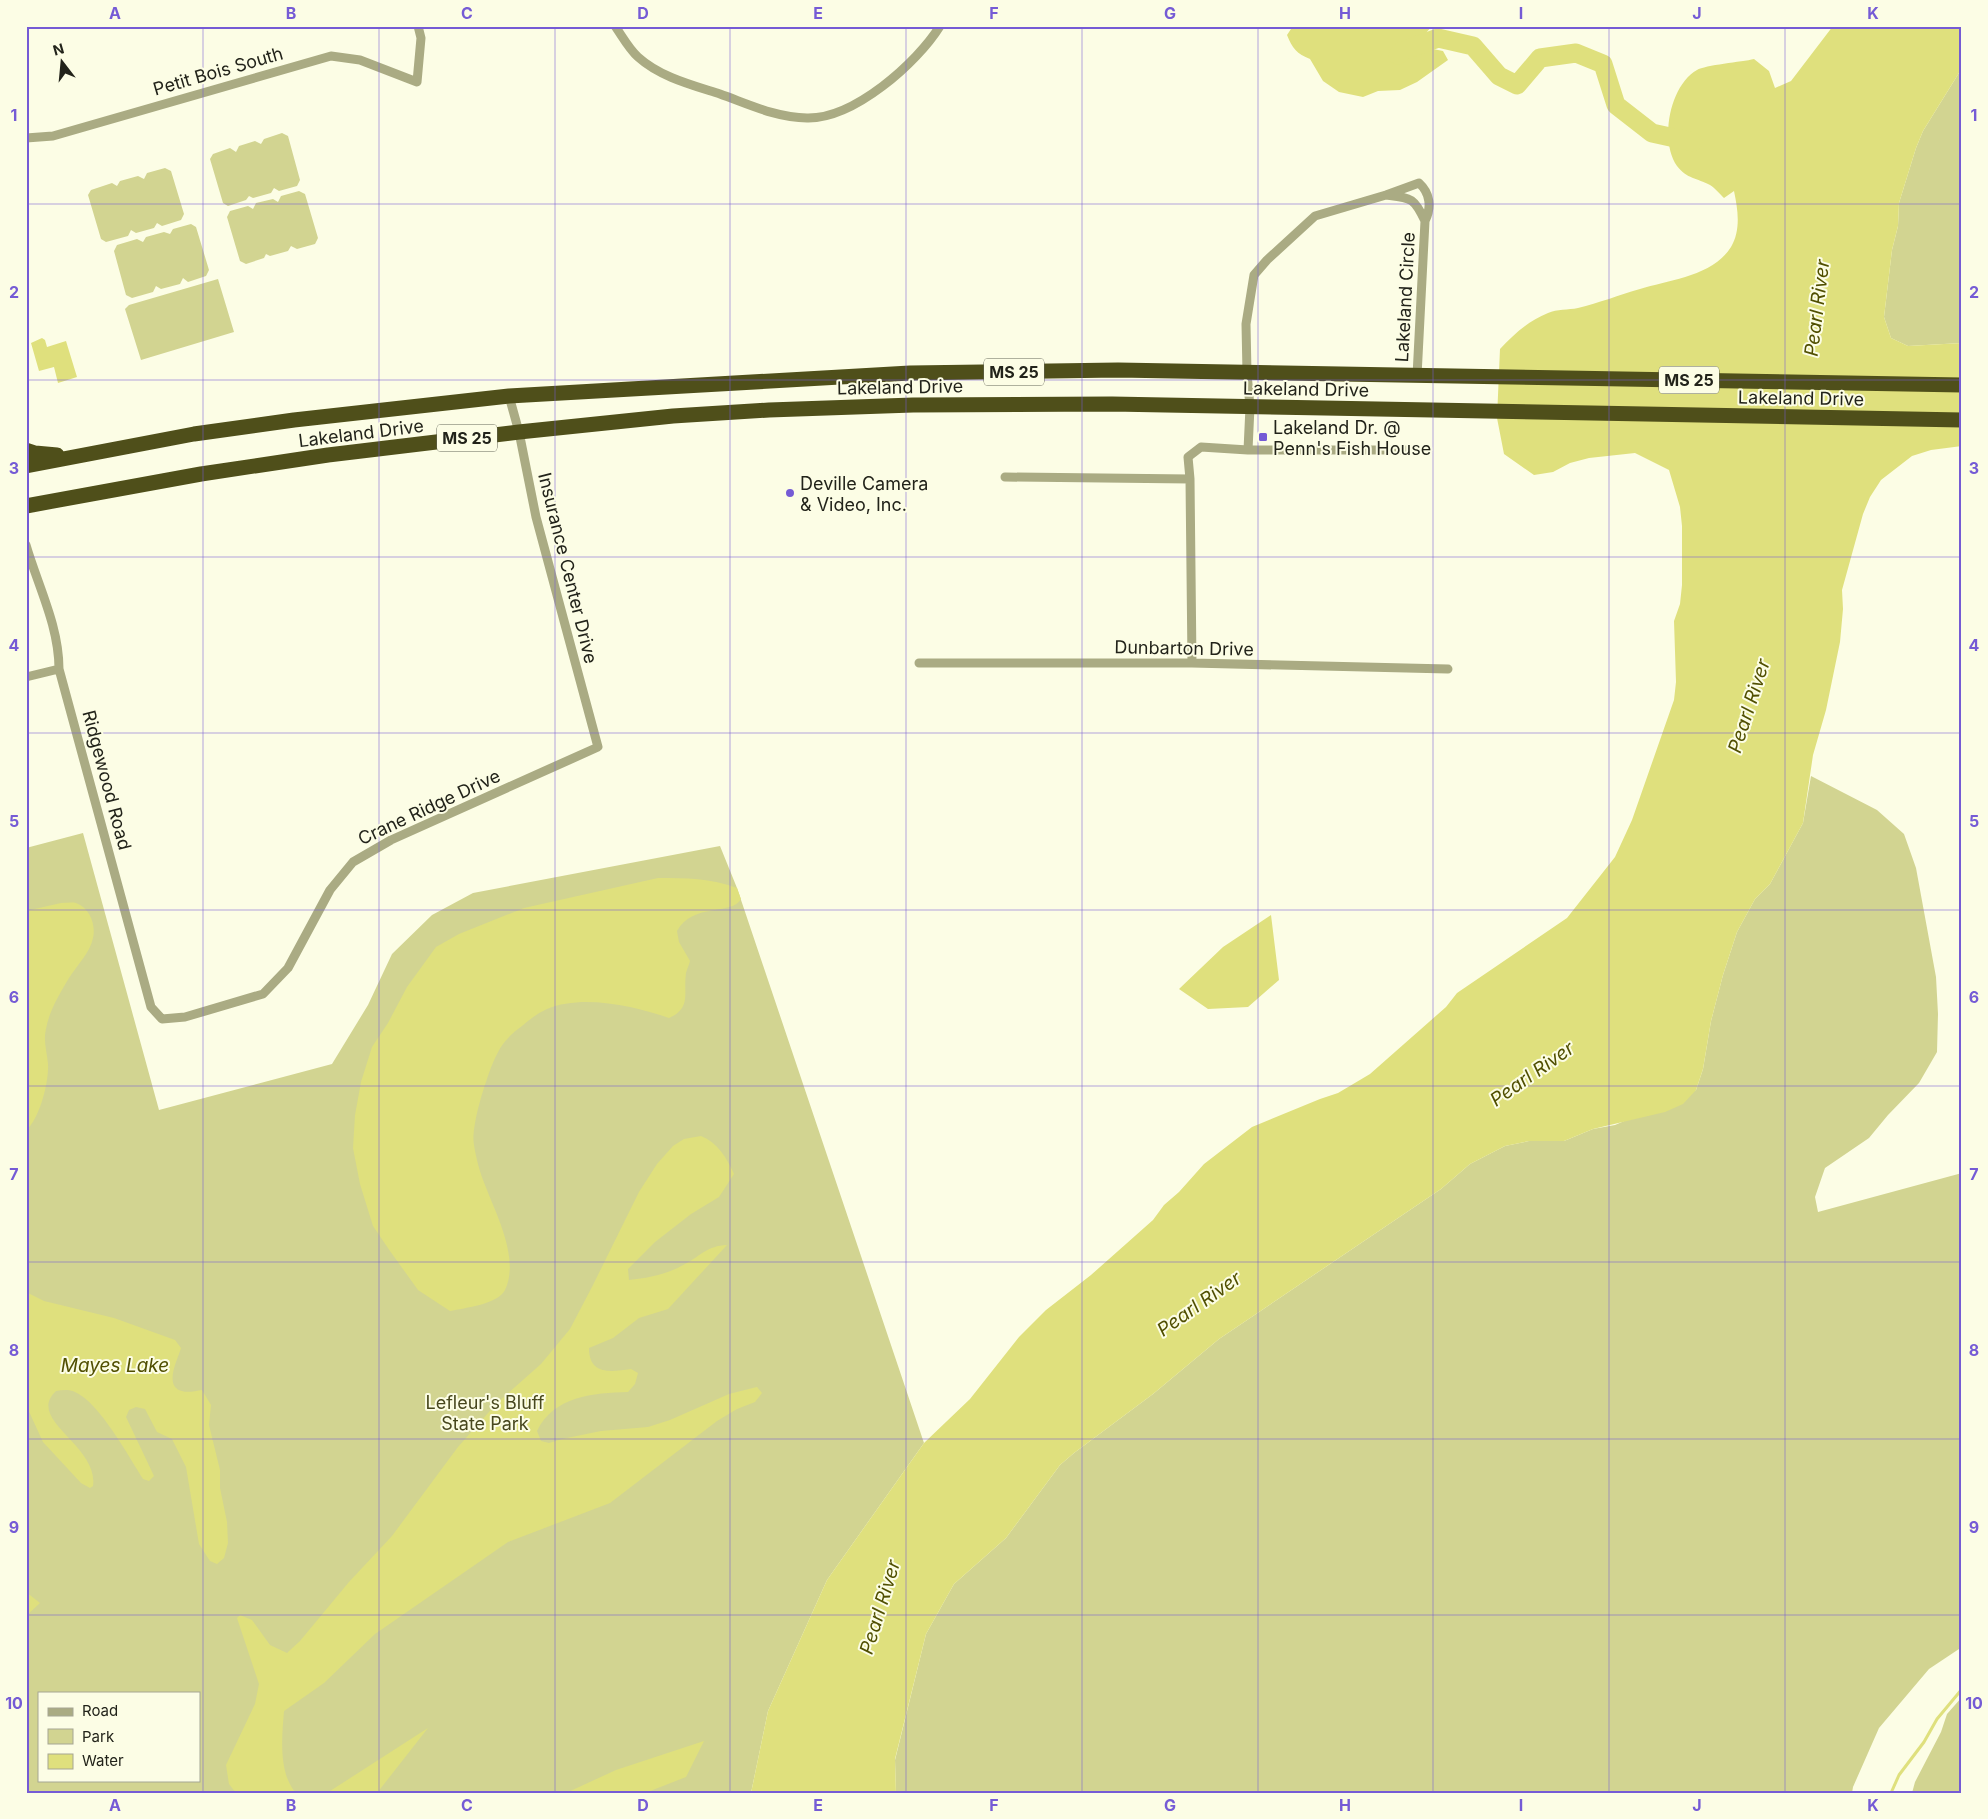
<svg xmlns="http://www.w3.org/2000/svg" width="1988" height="1819" font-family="Inter,sans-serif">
  <rect width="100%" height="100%" fill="#fcfde5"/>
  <path fill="#d2d491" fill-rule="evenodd" d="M 1962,68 L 1962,343 L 1908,346 L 1891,338 L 1884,317 L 1892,250 L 1898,226 L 1899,203 L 1916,148 L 1923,131 Z
    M 282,133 L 288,136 L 300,180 L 297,186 L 279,191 L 274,188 L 271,193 L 253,198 L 249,196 L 246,200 L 228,206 L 223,203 L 210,159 L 213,154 L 230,148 L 236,152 L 239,146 L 255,141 L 261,144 L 264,139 Z
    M 165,168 L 171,171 L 184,214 L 181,220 L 162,226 L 157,223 L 154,228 L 136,233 L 131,230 L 128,236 L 106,242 L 101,239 L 88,195 L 91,190 L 112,183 L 117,186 L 120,181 L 138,176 L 144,179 L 147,173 Z
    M 299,191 L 305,194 L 318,238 L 315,244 L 297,249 L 291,246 L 288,251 L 270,256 L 266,254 L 264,258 L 246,264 L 240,261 L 227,217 L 230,211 L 248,206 L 253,209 L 256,203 L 273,199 L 278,202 L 281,196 Z
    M 191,224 L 196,227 L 209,270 L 206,276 L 188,282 L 183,278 L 180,284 L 161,289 L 156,286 L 153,292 L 132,298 L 126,295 L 114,251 L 117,245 L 137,239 L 143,242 L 146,237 L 164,232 L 170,234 L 173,229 Z
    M 218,279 L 234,332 L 141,360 L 125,309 L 129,305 Z
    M 1811,776 L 1877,810 L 1904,834 L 1916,868 L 1936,977 L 1938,1014 L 1937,1052 L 1919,1083 L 1888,1115 L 1869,1138 L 1825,1168 L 1815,1197 L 1818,1212 L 1962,1173 L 1962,1647 L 1929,1669 L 1879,1728 L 1853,1787 L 1852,1793 L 896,1793 L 895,1760 L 926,1634 L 954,1584 L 1006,1538 L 1060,1465 L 1074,1453 L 1153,1394 L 1219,1339 L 1441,1189 L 1470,1164 L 1505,1146 L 1529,1141 L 1564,1141 L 1593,1129 L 1615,1125 L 1696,1090 L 1703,1069 L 1711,1021 L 1723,975 L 1737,932 L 1755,899 L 1770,884 L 1803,823 Z
    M 83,833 L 159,1110 L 332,1064 L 368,1005 L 392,954 L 432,915 L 473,893 L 720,846 L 737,888 L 924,1443 L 827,1580 L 768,1711 L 751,1793 L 26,1793 L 26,848 ZM 39,1693 L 199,1693 L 199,1780 L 39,1780 Z
    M 1962,1697 L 1962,1793 L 1912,1793 L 1915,1782 L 1941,1732 L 1947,1714 Z"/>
  <path fill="#dfe07d" d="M 1293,26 L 1432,26 L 1419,41 L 1423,47 L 1443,51 L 1448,60 L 1417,82 L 1400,90 L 1378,91 L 1363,97 L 1339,92 L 1323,81 L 1310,59 C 1297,54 1292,48 1287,35 Z
    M 1833,26 L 1962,26 L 1962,68 L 1923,131 L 1916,148 L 1899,203 L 1898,226 L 1892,250 L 1884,317 L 1891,338 L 1908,346 L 1962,343 L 1962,446 L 1931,450 L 1912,456 L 1881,480 L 1870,497 L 1863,514 L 1842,590 L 1843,609 L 1840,642 L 1826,710 L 1813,755 L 1803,823 L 1770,884 L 1755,899 L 1737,932 L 1723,975 L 1711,1021 L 1703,1069 L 1696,1090 L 1683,1104 L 1665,1112 L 1593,1129 L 1564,1141 L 1529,1141 L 1505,1146 L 1470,1164 L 1441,1189 L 1219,1339 L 1153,1394 L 1074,1453 L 1060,1465 L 1006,1538 L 954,1584 L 926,1634 L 895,1759 L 896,1793 L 751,1793 L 768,1711 L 827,1580 L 924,1443 L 970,1399 L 1019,1337 L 1046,1310 L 1091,1275 L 1153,1220 L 1164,1205 L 1179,1192 L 1204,1164 L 1252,1127 L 1320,1099 L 1338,1093 L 1370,1074 L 1446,1007 L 1457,993 L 1567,918 L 1615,857 L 1632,820 L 1674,700 L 1676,682 L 1674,621 L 1680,604 L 1682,585 L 1682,526 L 1680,507 L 1669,470 L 1635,453 L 1589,458 L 1570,463 L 1553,472 L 1534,475 L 1504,454 L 1497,418 L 1500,349 C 1514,334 1528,321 1548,313 C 1557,309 1568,310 1578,308 C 1599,303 1619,295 1640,289 C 1669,280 1713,276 1731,247 C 1741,230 1738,210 1734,191 L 1724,198 C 1720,194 1715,188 1710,185 C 1697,178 1687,179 1677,166 C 1659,140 1670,85 1697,70 C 1705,65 1742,62 1754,59 L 1769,71 L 1775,88 L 1791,81 Z
    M 42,338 L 45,340 L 47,347 L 66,341 L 77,377 L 58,383 L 54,367 L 39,371 L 31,343 Z
    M 658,878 C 685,878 711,878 737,888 L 741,899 C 732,916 693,902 677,931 L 679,942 L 690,961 C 689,965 687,969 686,973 C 683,993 692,1008 669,1018 C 635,1006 582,994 547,1009 C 538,1013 530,1019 522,1026 C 515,1031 508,1037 503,1044 C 495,1055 490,1070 486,1082 C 481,1096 471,1131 474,1145 C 476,1158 480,1173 485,1185 C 496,1214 520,1259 505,1290 C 498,1304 465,1308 450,1311 L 418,1290 L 390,1251 L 373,1226 L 360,1184 L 353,1148 L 355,1115 L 361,1082 L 372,1047 L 388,1023 L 407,987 L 436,947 L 459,934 L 524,908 Z
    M 61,903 C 66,903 72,902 76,903 C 90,908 96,925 93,938 C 90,953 77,965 69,978 C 60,993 49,1011 46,1029 C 43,1041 47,1052 48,1064 C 49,1082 40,1118 26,1131 L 26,911 Z
    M 1271,915 L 1279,980 L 1248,1007 L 1208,1009 L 1179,989 L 1223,947 Z
    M 701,1136 C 717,1142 727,1158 734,1174 L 719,1197 L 691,1214 L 655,1242 L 628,1269 L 629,1280 C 649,1278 668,1274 685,1264 C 702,1255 707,1246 727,1245 L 668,1309 L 639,1318 L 613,1338 L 589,1348 C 589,1375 610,1372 631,1369 L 638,1373 L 635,1384 L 628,1392 C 593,1393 554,1396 537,1431 L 541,1441 L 549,1443 L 562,1439 L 601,1431 L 648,1427 L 670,1420 L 729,1394 L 757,1387 L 762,1393 L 755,1402 L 737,1409 L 717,1421 L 610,1503 L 508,1542 L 375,1634 L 324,1683 L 284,1711 C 282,1736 278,1773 296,1793 L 236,1793 L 229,1784 L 226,1765 L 255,1704 L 259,1684 L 237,1618 L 240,1615 L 252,1620 L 270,1645 L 287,1653 L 300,1641 L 349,1582 L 392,1536 L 458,1447 L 496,1404 L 541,1364 L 570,1329 L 593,1285 L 639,1192 L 657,1164 L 673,1146 L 684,1139 Z
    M 26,1292 L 44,1301 L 114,1318 L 175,1340 L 181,1348 C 178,1359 163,1386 182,1391 C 187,1393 196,1391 202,1390 L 211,1405 L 209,1425 L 220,1470 L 220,1488 L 227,1522 L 228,1543 L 224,1558 L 217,1564 L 210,1561 L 199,1544 L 186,1467 L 172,1439 L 157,1432 L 145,1409 L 136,1407 L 129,1410 L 126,1417 L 154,1476 L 149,1481 L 143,1479 C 129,1457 99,1402 75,1392 C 69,1389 62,1390 56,1391 C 25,1420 99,1445 93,1486 L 90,1488 L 81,1483 L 43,1442 L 26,1405 Z
    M 26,1592 L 40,1603 L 26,1616 Z
    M 428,1728 L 377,1793 L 327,1793 Z
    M 704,1741 L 686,1777 L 645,1793 L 566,1793 L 616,1770 Z"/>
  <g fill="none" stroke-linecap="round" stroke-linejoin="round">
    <path stroke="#dfe07d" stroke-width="3" d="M 1891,1793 L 1899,1775 L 1924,1742 L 1937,1719 L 1962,1689"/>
    <path stroke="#dfe07d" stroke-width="19" d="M 1398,55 L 1402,51 L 1438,38 L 1473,46 L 1499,76 L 1517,85 L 1540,58 L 1576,53 L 1603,64 L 1616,105 L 1652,133 L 1693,142"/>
    <path stroke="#aaab83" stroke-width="9" d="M 615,26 C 622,36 629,49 638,57 C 660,77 692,85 720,94 C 748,104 777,118 807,118 C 854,119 917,63 940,26
      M 26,138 L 53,136 L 331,56 L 360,60 L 417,82 L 421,38 L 418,26
      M 1386,195 C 1411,198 1414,197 1425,221
      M 1248,450 L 1250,407 L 1247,373 L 1246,324 L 1254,275 L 1267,260 L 1315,216 L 1386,195 L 1419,183 C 1430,193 1432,207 1425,221 L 1417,376
      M 1005,477 L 1190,479 L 1188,457 L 1201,447 L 1248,450 L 1416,450
      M 1190,479 L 1192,663
      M 26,545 C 38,586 59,626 59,669 L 151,1007 L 162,1019 L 185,1017 L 263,994 L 288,968 L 330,890 L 353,862 L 391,840 L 598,747 L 536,517 L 519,432 L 509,396
      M 919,663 L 1192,663 L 1448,669
      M 26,677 L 59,669"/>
    <path stroke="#4f4f1a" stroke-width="15" d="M 26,450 L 35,453 L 57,455
      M 26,466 L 194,434 L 294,420 L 509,396 L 910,373 L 1118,370 L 1962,385
      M 26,506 L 201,474 L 328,455 L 519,432 L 673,416 L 769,410 L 913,405 L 1112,404 L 1962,420"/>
  </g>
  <path fill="none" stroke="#755bd5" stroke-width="1" stroke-opacity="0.55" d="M 203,26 L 203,1793M 379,26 L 379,1793M 555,26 L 555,1793M 730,26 L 730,1793M 906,26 L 906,1793M 1082,26 L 1082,1793M 1258,26 L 1258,1793M 1433,26 L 1433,1793M 1609,26 L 1609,1793M 1785,26 L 1785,1793M 26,204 L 1962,204M 26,380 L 1962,380M 26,557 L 1962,557M 26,733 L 1962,733M 26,910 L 1962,910M 26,1086 L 1962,1086M 26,1262 L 1962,1262M 26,1439 L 1962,1439M 26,1615 L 1962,1615"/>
  <g fill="#755bd5" stroke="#fcfde5" stroke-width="2">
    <rect x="1258" y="432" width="10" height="10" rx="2.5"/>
    <circle cx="790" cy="493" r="5"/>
  </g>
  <g text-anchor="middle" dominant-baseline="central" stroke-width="4" stroke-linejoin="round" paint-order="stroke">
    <g fill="#fcfde5" stroke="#636457" stroke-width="1">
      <rect x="984" y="358.5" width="60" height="27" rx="4"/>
      <rect x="1659" y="366.5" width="60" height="27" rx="4"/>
      <rect x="437" y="424.5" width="60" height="27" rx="4"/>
    </g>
    <g font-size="16" font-weight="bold" fill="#22231a">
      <text x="1014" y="372">MS 25</text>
      <text x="1689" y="380">MS 25</text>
      <text x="467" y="438">MS 25</text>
    </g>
    <g font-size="18" fill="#22231a" stroke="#fcfde5">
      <text transform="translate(218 71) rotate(-16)">Petit Bois South</text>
      <text transform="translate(1405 297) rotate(-87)">Lakeland Circle</text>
      <text transform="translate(900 387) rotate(-1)">Lakeland Drive</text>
      <text transform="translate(1306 389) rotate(1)">Lakeland Drive</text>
      <text transform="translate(1801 398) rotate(1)">Lakeland Drive</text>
      <text transform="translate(361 433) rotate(-7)">Lakeland Drive</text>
      <text transform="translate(568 568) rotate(76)">Insurance Center Drive</text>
      <text transform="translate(1184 648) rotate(1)">Dunbarton Drive</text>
      <text transform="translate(107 780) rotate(75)">Ridgewood Road</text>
      <text transform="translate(429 807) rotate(-25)">Crane Ridge Drive</text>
    </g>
    <g font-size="18" fill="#22231a" stroke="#fcfde5" text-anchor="start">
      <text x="1273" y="427">Lakeland Dr. @<tspan x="1273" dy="21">Penn's Fish House</tspan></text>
      <text x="800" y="483">Deville Camera<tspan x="800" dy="21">&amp; Video, Inc.</tspan></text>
    </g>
    <g font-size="18" fill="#47471d" stroke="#fcfde5">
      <text x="485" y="1402">Lefleur's Bluff<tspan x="485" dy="21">State Park</tspan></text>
    </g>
    <g font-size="19" font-style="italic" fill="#504f00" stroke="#fcfde5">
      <text transform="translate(1817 308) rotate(-83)">Pearl River</text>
      <text transform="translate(1749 706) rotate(-72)">Pearl River</text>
      <text transform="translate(1532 1074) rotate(-35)">Pearl River</text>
      <text transform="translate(1199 1304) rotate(-35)">Pearl River</text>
      <text x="115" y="1365">Mayes Lake</text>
      <text transform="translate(880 1607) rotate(-73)">Pearl River</text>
    </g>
  </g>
  <rect width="1988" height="1819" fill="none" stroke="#fcfde5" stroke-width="55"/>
  <rect x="38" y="1692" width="162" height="90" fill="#fcfde5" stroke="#a5a694"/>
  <rect x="48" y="1708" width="25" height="8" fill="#aaab83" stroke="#a5a694"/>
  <text x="82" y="1716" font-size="15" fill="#22231a">Road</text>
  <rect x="48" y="1729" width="25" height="15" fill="#d2d491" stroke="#a5a694"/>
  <text x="82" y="1742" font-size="15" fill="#22231a">Park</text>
  <rect x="48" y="1754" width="25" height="15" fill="#dfe07d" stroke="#a5a694"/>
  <text x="82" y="1766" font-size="15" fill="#22231a">Water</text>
  <g transform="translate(62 62) rotate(344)" stroke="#fcfde5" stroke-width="4" paint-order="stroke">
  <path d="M0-4L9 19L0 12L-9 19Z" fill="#22231a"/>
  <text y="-8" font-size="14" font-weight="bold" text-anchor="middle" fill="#22231a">N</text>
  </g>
  <rect x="28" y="28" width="1932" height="1764" fill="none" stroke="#755bd5" stroke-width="2"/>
  <g font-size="16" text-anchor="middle" font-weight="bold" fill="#755bd5">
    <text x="115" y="19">A</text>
    <text x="291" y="19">B</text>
    <text x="467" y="19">C</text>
    <text x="643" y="19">D</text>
    <text x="818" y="19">E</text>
    <text x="994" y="19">F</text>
    <text x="1170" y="19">G</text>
    <text x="1345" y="19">H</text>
    <text x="1521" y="19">I</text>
    <text x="1697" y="19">J</text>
    <text x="1873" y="19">K</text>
    <text x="14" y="121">1</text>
    <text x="1974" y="121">1</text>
    <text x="14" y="298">2</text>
    <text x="1974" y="298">2</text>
    <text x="14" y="474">3</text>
    <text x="1974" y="474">3</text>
    <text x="14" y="651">4</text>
    <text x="1974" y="651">4</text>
    <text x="14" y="827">5</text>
    <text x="1974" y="827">5</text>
    <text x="14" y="1003">6</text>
    <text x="1974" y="1003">6</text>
    <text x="14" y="1180">7</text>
    <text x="1974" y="1180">7</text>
    <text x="14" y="1356">8</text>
    <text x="1974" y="1356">8</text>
    <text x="14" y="1533">9</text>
    <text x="1974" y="1533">9</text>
    <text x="14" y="1709">10</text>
    <text x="1974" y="1709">10</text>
    <text x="115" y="1811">A</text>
    <text x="291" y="1811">B</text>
    <text x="467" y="1811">C</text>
    <text x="643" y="1811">D</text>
    <text x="818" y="1811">E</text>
    <text x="994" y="1811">F</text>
    <text x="1170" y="1811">G</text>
    <text x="1345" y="1811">H</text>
    <text x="1521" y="1811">I</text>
    <text x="1697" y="1811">J</text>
    <text x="1873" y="1811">K</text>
  </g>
</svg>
